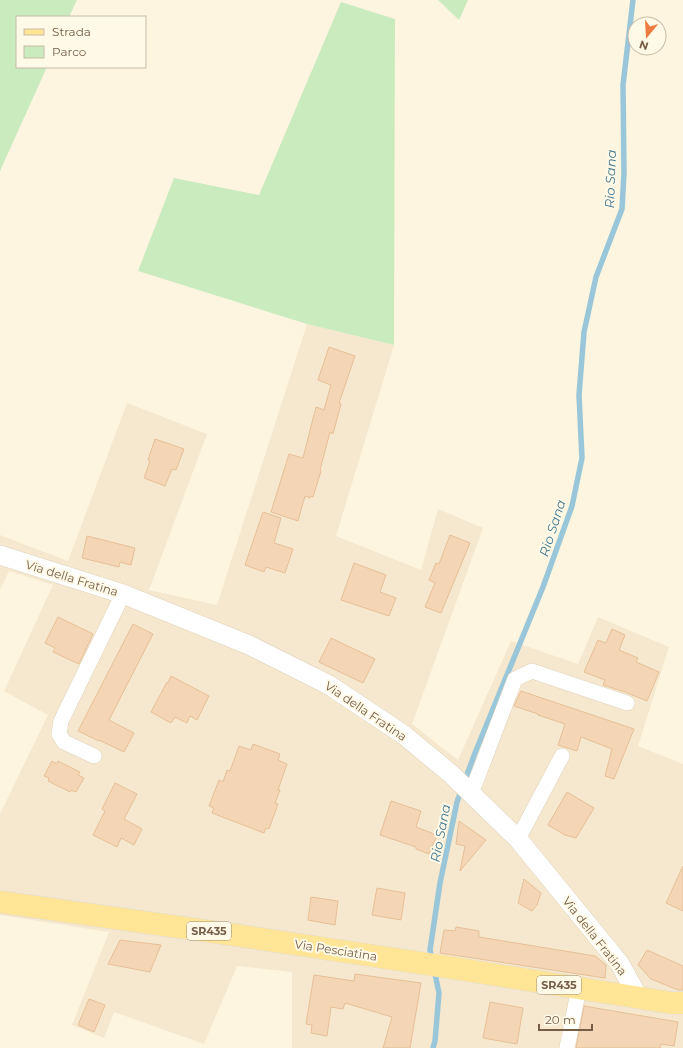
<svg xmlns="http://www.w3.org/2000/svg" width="683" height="1048" font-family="Montserrat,sans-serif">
  <rect width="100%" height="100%" fill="#fdf5e0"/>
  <path fill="#f5e8ce" d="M 307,324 L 394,345 L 336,536 L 421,570 L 438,509 L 483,528 L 412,724 L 458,760 L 511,641 L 578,664 L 598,617 L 669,647 L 638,746 L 683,764 L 683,1048 L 292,1048 L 292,972 L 237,966 L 204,1044 L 114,1012 L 104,1038 L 72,1025 L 109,932 L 0,915 L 0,814 L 48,715 L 4,691 L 53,585 L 9,571 L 0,590 L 0,535 L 68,561 L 127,403 L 207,434 L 149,590 L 217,605 Z"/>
  <path fill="#caebbe" d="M 0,0 L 77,0 L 69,17 L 17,17 L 17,67 L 47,67 L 0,171 Z
    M 438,0 L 468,0 L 459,20 Z
    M 341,2 L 395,19 L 394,345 L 307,324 L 138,271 L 174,178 L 259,195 Z"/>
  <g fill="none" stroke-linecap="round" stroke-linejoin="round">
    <path stroke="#99c7d9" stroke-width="5.5" d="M 432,959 L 430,950 L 440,883 L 457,802 L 475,753 L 543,587 L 572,506 L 582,458 L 579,395 L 584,332 L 596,277 L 622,209 L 624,173 L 623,85 L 633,0
      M 433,1048 L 435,1041 L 439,993 L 434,969"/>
  </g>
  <path fill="#f4d6b6" stroke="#e7bf96" d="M 329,347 L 355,356 L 339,403 L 341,404 L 333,434 L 330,432 L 320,470 L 321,471 L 313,497 L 310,496 L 310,498 L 305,496 L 298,521 L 271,512 L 289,454 L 303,458 L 316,407 L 324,410 L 331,385 L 318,380 Z
    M 155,439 L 184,449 L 176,470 L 172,469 L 165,486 L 144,478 L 150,461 L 148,460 Z
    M 263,512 L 281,518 L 274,543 L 293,549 L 285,573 L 266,567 L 264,572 L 245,565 Z
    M 450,535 L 470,543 L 441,613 L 425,607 L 435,583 L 429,580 L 436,563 L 439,564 Z
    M 87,536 L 135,548 L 131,565 L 120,562 L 119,567 L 82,558 Z
    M 354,563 L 386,575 L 380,592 L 396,598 L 389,616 L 341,600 Z
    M 58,617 L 93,634 L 79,664 L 53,652 L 55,648 L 45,643 Z
    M 133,624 L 153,634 L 109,720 L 134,733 L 124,752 L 99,740 L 99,741 L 78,731 Z
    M 612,629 L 625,635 L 619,650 L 638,658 L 636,662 L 659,672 L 647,701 L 625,692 L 603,685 L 605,680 L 584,672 L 598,640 L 606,643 Z
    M 331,638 L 375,659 L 363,683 L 319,662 Z
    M 171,676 L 209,696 L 197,720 L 190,716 L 187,723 L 175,717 L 171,723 L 151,712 L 167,682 L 168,683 Z
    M 521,691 L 634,729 L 614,779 L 605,776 L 612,749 L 581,737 L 577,751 L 558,745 L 565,724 L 538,715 L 538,714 L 514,706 Z
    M 253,744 L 280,754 L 278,760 L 287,764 L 278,790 L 280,790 L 275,803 L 278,804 L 269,829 L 266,828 L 264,833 L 212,813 L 214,808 L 209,806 L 219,780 L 223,782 L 227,770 L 230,771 L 239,746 L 251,750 Z
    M 52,761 L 57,764 L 58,761 L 80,772 L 78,775 L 84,778 L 76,792 L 71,790 L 70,792 L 48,781 L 49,778 L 44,776 Z
    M 115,783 L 137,794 L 124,819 L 142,829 L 134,845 L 121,838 L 117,847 L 93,835 L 105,811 L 102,809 Z
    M 567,792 L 594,808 L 576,838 L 565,835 L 548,825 Z
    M 391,801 L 421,811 L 416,827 L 437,835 L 429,854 L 416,849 L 416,847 L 380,835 Z
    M 459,821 L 486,840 L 460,871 L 465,846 L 456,844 Z
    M 683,866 L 683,911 L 666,903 Z
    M 524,879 L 541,893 L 537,905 L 532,911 L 518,903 Z
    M 377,888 L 405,893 L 401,920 L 372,915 Z
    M 311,897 L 338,901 L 335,925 L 308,920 Z
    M 456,927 L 479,931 L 479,937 L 595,956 L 606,965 L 605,978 L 440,953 L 444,930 L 455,931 Z
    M 120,940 L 161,945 L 150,972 L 108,964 Z
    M 647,950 L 683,966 L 683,990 L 678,990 L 651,979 L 638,965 Z
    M 355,974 L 421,983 L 410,1048 L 383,1048 L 392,1017 L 345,1003 L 343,1009 L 331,1007 L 327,1036 L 311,1033 L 312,1025 L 306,1024 L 314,975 L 354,981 Z
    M 89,999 L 105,1005 L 94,1032 L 78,1025 Z
    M 490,1002 L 523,1008 L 517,1044 L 483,1038 Z
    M 584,1006 L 678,1022 L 674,1046 L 661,1044 L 660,1048 L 576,1048 Z"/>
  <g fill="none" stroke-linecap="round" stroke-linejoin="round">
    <defs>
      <path id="minor" d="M 94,756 L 64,742 L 59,734 L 61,721 L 123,594
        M 471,794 L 515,679 L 532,671 L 627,703
        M 518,839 L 562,756
        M 567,1048 L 579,988"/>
      <path id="tertiary" d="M 0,555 L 123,594 L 249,645 L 329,685 L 404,735 L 451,774 L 518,839 L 620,964 L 638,997"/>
      <path id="primary" d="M 0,902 L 249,937 L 447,967 L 672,1003 L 683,1003"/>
    </defs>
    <use href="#minor" stroke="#e1d2bb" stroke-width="16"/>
    <use href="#tertiary" stroke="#e1d2bb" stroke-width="20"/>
    <use href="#primary" stroke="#e1dbd6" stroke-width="23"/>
    <use href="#minor" stroke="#fff" stroke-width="15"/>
    <use href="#tertiary" stroke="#fff" stroke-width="19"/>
    <use href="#primary" stroke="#ffe595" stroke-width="22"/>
  </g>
  <g text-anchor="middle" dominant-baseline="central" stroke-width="4" stroke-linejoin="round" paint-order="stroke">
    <g fill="#fff9e7" stroke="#9e8c76" stroke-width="1">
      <rect x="187" y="922" width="44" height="18" rx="3"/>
      <rect x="537" y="976" width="44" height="18" rx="3"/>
    </g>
    <g font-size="11" font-weight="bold" fill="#755d46">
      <text x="209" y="931">SR435</text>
      <text x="559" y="985">SR435</text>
    </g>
    <g font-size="12" fill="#755d46" stroke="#fff9e7">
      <text transform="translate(72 578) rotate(17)">Via della Fratina</text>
      <text transform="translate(366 711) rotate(34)">Via della Fratina</text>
      <text transform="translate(595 936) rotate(52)">Via della Fratina</text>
      <text transform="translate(336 950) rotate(9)">Via Pesciatina</text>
    </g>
    <g font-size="13" font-style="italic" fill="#427991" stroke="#fff9e7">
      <text transform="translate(610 179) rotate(-88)">Rio Sana</text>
      <text transform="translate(552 528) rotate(-72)">Rio Sana</text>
      <text transform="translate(440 833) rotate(-79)">Rio Sana</text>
    </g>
  </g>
  <rect x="16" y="16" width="130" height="52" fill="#fff9e7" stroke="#c8bba7"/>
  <rect x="24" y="29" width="20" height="6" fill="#ffe595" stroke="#c8bba7"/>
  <text x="52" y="36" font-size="12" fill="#755d46">Strada</text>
  <rect x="24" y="46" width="20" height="12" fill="#caebbe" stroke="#c8bba7"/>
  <text x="52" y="56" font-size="12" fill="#755d46">Parco</text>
  <g transform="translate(647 36) rotate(198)"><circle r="19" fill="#fff9e7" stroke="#c8bba7"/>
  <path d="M0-3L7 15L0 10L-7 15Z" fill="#ed7c3e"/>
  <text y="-6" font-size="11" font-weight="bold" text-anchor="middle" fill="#755d46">N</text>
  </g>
  <path d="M539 1024v6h53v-6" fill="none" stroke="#755d46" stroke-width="2"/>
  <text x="545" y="1024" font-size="12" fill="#755d46" stroke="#fff9e7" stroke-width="3" paint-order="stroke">20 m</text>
</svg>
